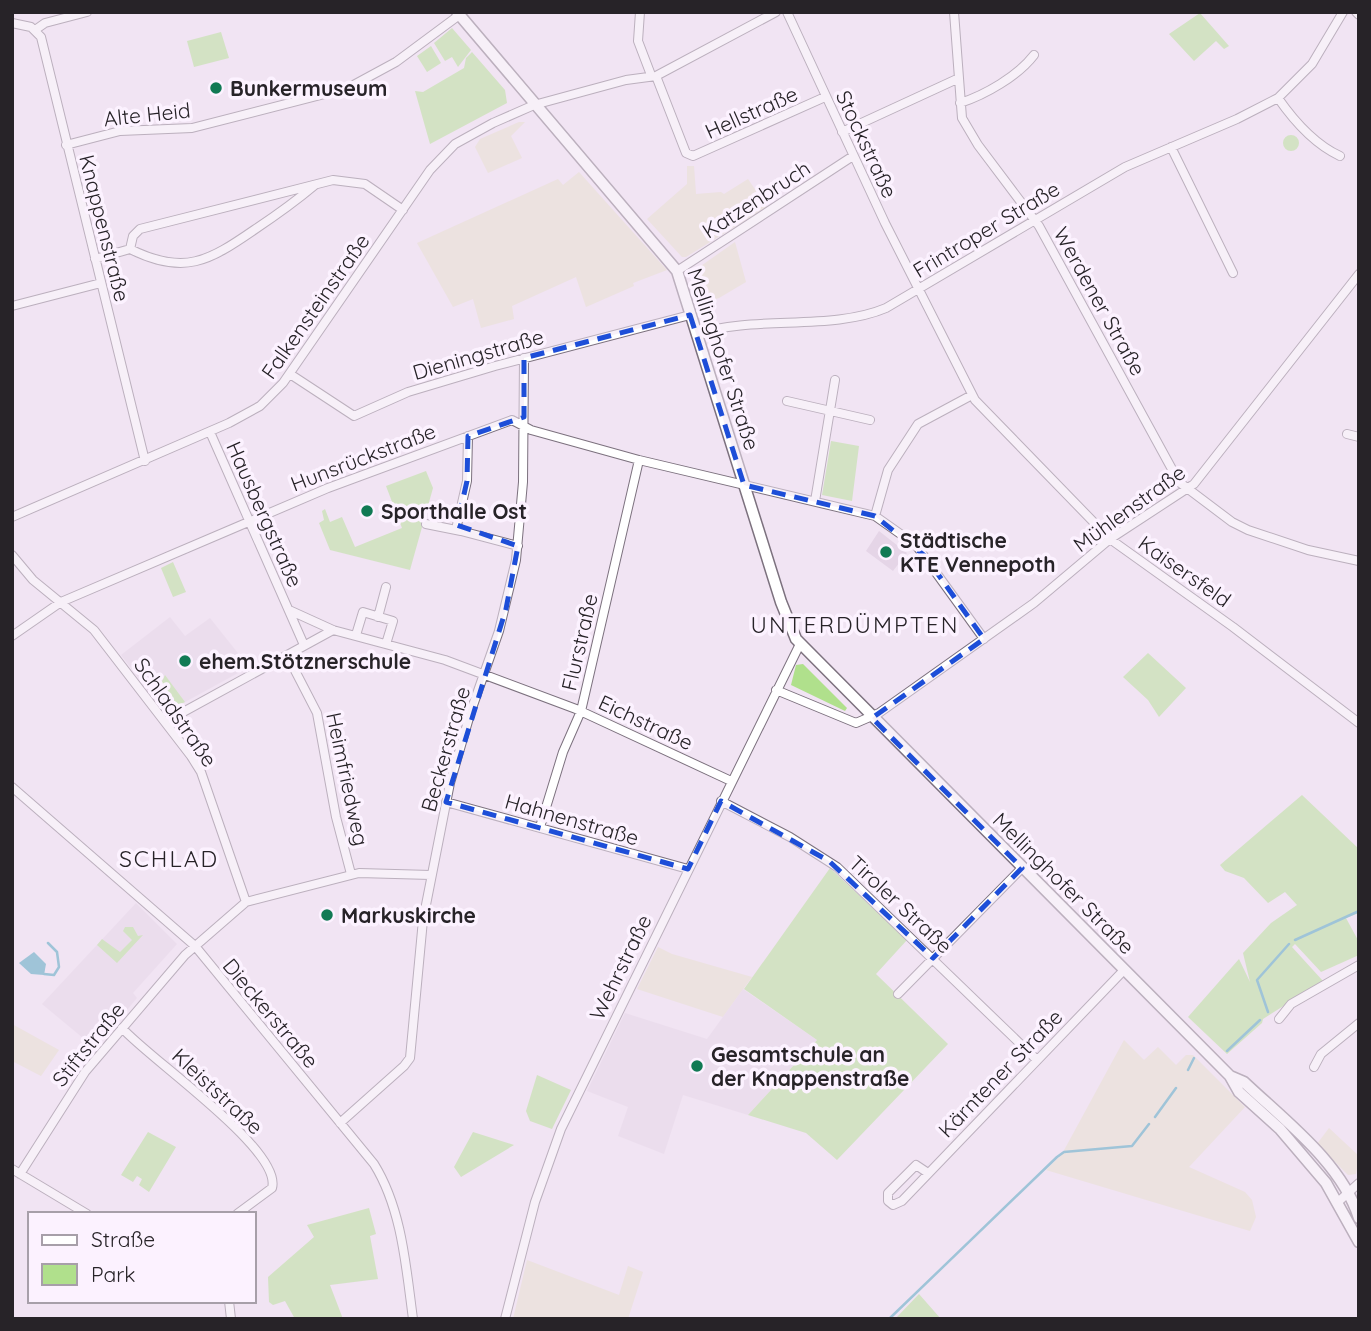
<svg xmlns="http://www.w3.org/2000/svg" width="1371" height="1331" font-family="Quicksand,sans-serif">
  <rect width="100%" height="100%" fill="#f1e4f3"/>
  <path fill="#e7dfc9" d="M 519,122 L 525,122 L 511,136 L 522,158 L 488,173 L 475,147 L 480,139 Z
    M 687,166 L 694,166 L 696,194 L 721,192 L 724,194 L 748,179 L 767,207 L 686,257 L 682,257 L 647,219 L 687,184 Z
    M 579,172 L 667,270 L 633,283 L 634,286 L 586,307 L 576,277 L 512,306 L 514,319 L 481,328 L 473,299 L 453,307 L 417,243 L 558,179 L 563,185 Z
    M 735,242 L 746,282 L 719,298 L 700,304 L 698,268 Z
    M 658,947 L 672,954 L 752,977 L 723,1017 L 637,989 Z
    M 12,1024 L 59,1050 L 41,1076 L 12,1061 Z
    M 1124,1040 L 1144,1060 L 1158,1047 L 1176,1065 L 1186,1055 L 1193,1055 L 1245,1107 L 1189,1167 L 1245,1192 L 1252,1200 L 1256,1217 L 1250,1231 L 1046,1170 L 1062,1154 Z
    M 1329,1128 L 1359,1156 L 1356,1174 L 1348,1175 L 1317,1144 Z
    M 527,1260 L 619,1295 L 628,1266 L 643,1272 L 628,1319 L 513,1319 Z"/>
  <path fill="#e5d5e7" d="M 879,531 L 907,553 L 893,571 L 866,551 Z
    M 170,617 L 185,636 L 210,618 L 249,667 L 165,713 L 121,655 Z
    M 136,903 L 177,944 L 133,993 L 137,998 L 95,1048 L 42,1004 Z
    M 743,989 L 817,1040 L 748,1115 L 683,1095 L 664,1154 L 618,1136 L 628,1107 L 587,1091 L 625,1013 L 707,1039 Z"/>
  <path fill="#b0e08c" d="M 1200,13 L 1229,46 L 1224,49 L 1216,41 L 1194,61 L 1169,34 Z
    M 452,28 L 471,50 L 458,67 L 452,57 L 445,61 L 434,43 Z
    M 221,32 L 229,58 L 194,67 L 187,41 Z
    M 431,46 L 441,63 L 427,72 L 417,56 Z
    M 472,52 L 505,90 L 507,103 L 430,144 L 415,91 L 423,92 L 464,68 L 466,58 Z
    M1283 143a8 8 0 1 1 16 0a8 8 0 1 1-16 0Z
    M 831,441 L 859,446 L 852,501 L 822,495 Z
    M 426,471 L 433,488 L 410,570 L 330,550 L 319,523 L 324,520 L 322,511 L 325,509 L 330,522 L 342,517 L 355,547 L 402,528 L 386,486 Z
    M 173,562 L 186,592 L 173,597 L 161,568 Z
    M 1148,653 L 1186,688 L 1159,717 L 1148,700 L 1123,677 Z
    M 803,664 L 847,708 L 845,711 L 791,685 L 796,665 Z
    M 165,675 L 185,702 L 166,711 L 156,694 Z
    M 1302,795 L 1359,849 L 1359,913 L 1346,918 L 1359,942 L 1359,955 L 1321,972 L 1295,944 L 1292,947 L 1323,981 L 1263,1019 L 1262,1023 L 1227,1054 L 1188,1017 L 1239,959 L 1250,982 L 1243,953 L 1271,923 L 1297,905 L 1285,892 L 1268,903 L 1244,878 L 1225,871 L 1220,865 Z
    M 830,868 L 907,940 L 876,974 L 948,1044 L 837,1160 L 806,1133 L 748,1115 L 817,1040 L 744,989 Z
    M 125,927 L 133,927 L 138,936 L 143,935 L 117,963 L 97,945 L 102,939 L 120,952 L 132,940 L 123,931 Z
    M 537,1075 L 571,1090 L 552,1129 L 530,1121 L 526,1111 Z
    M 148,1132 L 176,1147 L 149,1192 L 139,1185 L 142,1179 L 137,1176 L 133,1182 L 121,1175 Z
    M 473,1132 L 514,1145 L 461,1177 L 454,1167 Z
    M 369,1208 L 376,1234 L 370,1236 L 378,1279 L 330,1285 L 343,1319 L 295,1319 L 285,1301 L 273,1305 L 269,1302 L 268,1277 L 314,1237 L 307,1225 Z
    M 919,1294 L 941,1319 L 895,1319 Z"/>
  <path fill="#3c9db9" d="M 34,952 L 46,964 L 44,975 L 31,974 L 19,963 Z"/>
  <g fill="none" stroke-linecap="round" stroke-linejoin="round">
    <path stroke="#3c9db9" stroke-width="2.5" d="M 1295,940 L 1359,911
      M 44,974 L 54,975 L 59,967 L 57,952 L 48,943
      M 1268,1012 L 1257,980 L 1289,944
      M 1227,1051 L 1260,1020
      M 1188,1070 L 1194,1058
      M 1155,1117 L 1176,1088
      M 889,1319 L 1057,1157 L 1064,1152 L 1132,1146 L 1149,1124"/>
    <defs>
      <path id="minor" d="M 640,12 L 638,41 L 651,75
        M 787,12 L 885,223 L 975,400 L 1110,539 L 1233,627 L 1359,723
        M 954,12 L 962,118 L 978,145 L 1039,226 L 1179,482 L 1232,522 L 1248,530 L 1308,550 L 1359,561
        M 1356,12 L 1359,15
        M 12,23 L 31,27 L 41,37 L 145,461
        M 35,30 L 45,23 L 87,12
        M 656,76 L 686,153 L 693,156 L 825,97
        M 1278,98 C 1294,121 1314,144 1340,156
        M 960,103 C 985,95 1018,76 1034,55
        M 842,132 L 957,79
        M 66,145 L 120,131 L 192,128 L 348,88 L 396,62 L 458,16
        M 1171,147 L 1233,273
        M 315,185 C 296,201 275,216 254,230 C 209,261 184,276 130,249 L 133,236 L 140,229 L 333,180 L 365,184 L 403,210
        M 95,259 L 130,249
        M 677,271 L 853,156
        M 12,306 L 101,283
        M 696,334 C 755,315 832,331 886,308 L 1125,167 L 1237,119 L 1278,98 L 1312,64 L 1343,12
        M 290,374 L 354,416 L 408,392 L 495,366 L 690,315
        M 787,401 L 870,420
        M 210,432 L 304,645
        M 1347,434 L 1359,437
        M 468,436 L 467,481 L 457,525 L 461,531 L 518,546
        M 815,501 L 835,380
        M 875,516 L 888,470 L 918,424 L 972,395
        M 12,517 L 229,423 L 260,406 L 283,383 L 430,170 L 455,144 L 493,123 L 534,105 L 626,80 L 656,76 L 776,12
        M 426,524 L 461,531
        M 12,555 L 33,580 L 94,630 L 191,756 L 201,772 L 246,902
        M 289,610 L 333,630 L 445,660 L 576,709 L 731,781
        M 378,617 L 386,587
        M 356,635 L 363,612 L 393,621 L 386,644
        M 12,636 L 61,602 L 328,488 L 512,420 L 531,430 L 639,460 L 875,516 L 916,545 L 984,639
        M 287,655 L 317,713 L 336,817 L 351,874
        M 776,690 L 856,723 L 879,713 L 1034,603 L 1110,539 L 1194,484 L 1359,274
        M 165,722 L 333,630
        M 12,787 L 195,946 L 374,1164 C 402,1209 406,1267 413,1319
        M 721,801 L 790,837 L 837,867 L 1037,1060
        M 446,802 L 688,869
        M 540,827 L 563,752 L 581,711 L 639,460
        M 246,902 L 359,873 L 431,875
        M 898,994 L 1022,868
        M 1279,1019 L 1291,1004 L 1359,965
        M 122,1028 C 148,1058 283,1150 272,1188 L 237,1214
        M 1314,1067 L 1321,1054 L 1359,1023
        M 340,1123 L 404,1066 L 410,1058 L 423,920 L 450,783 L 471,711 L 499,631 L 516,560 L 523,482 L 524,358
        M 12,1169 L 87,1214
        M 928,1173 L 916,1165 L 888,1193 L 888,1201 L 893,1205 L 902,1201 L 1124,970
        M 20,1174 L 85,1072 L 185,955 L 246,902
        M 1338,1202 L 1359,1183
        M 229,1301 L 231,1319
        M 505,1319 L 535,1202 L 561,1129 L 800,644"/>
      <path id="major" d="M 457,12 L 677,271 L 781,602 L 796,639 L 1230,1076 L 1239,1092 L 1280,1129 L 1326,1183 L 1359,1242
        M 1230,1076 L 1244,1082 C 1284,1120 1342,1163 1359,1218"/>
    </defs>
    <use href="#minor" stroke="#7c717e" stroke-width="10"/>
    <use href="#major" stroke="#7c717e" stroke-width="13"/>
    <use href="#minor" stroke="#fff" stroke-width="8"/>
    <use href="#major" stroke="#fff" stroke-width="10"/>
  </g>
  <path d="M0 0H1371V1331H0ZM 690,315 L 744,485 L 875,516 L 925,556 L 984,639 L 872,718 L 1022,868 L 933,958 L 829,861 L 721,801 L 688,869 L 446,802 L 506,609 L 518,546 L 457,525 L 467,481 L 468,436 L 524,417 L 524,358 Z" fill="#f1e4f3" fill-opacity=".55" fill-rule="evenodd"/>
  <path fill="none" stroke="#1d4ed8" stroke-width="5" stroke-dasharray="14 9" stroke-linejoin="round" d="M 690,315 L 744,485 L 875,516 L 925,556 L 984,639 L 872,718 L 1022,868 L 933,958 L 829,861 L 721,801 L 688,869 L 446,802 L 506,609 L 518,546 L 457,525 L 467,481 L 468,436 L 524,417 L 524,358 Z"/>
  <g fill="#117a54" stroke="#fcf2ff" stroke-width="2.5">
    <circle cx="216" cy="88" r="7"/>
    <circle cx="367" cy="511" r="7"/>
    <circle cx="886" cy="552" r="7"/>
    <circle cx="185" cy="661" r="7"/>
    <circle cx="327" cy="915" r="7"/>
    <circle cx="697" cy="1066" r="7"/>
  </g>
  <g text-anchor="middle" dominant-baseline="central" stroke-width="7" stroke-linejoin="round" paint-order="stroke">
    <g font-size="21" font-weight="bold" fill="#272328" stroke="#fcf2ff" text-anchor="start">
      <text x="230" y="88">Bunkermuseum</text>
      <text x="381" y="511">Sporthalle Ost</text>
      <text x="900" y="540">Städtische<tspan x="900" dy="24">KTE Vennepoth</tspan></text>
      <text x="199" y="661">ehem.Stötznerschule</text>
      <text x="341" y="915">Markuskirche</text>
      <text x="711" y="1054">Gesamtschule an<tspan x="711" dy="24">der Knappenstraße</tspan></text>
    </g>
    <g font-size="21" fill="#272328" stroke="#fcf2ff">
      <text transform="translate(751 112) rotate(-24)">Hellstraße</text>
      <text transform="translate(147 114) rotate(-6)">Alte Heid</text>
      <text transform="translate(867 144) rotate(65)">Stockstraße</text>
      <text transform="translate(756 199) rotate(-33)">Katzenbruch</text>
      <text transform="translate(105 228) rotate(76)">Knappenstraße</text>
      <text transform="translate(986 229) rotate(-31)">Frintroper Straße</text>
      <text transform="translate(1100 301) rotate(61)">Werdener Straße</text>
      <text transform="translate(315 306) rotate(-55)">Falkensteinstraße</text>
      <text transform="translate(478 354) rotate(-16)">Dieningstraße</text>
      <text transform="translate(724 359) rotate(72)">Mellinghofer Straße</text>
      <text transform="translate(363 457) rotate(-21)">Hunsrückstraße</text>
      <text transform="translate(1129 508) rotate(-36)">Mühlenstraße</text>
      <text transform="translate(265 514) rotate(66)">Hausbergstraße</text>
      <text transform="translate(1185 571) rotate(35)">Kaisersfeld</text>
      <text transform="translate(579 642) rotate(-77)">Flurstraße</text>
      <text transform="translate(176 712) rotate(55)">Schladstraße</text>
      <text transform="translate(646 722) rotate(25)">Eichstraße</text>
      <text transform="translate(445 749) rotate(-74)">Beckerstraße</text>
      <text transform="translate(348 779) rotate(78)">Heimfriedweg</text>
      <text transform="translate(572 819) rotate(16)">Hahnenstraße</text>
      <text transform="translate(1064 883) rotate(45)">Mellinghofer Straße</text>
      <text transform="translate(901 904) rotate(43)">Tiroler Straße</text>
      <text transform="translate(620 967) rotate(-64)">Wehrstraße</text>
      <text transform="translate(271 1013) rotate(50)">Dieckerstraße</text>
      <text transform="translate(88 1044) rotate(-51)">Stiftstraße</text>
      <text transform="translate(1000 1073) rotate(-46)">Kärntener Straße</text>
      <text transform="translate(218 1091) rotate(43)">Kleiststraße</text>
    </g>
    <g font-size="23" letter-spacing="2" fill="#272328" stroke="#fcf2ff">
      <text x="855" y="624">UNTERDÜMPTEN</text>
      <text x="169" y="858">SCHLAD</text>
    </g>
  </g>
  <rect width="1371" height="1331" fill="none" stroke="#272328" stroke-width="28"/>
  <rect x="28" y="1212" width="228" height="91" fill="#fcf2ff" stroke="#a79fa9" stroke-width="2"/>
  <rect x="42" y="1235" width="35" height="10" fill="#ffffff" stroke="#a79fa9" stroke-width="2"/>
  <text x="91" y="1247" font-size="21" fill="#272328">Straße</text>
  <rect x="42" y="1264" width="35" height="21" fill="#b0e08c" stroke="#a79fa9" stroke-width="2"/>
  <text x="91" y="1282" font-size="21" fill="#272328">Park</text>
</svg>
